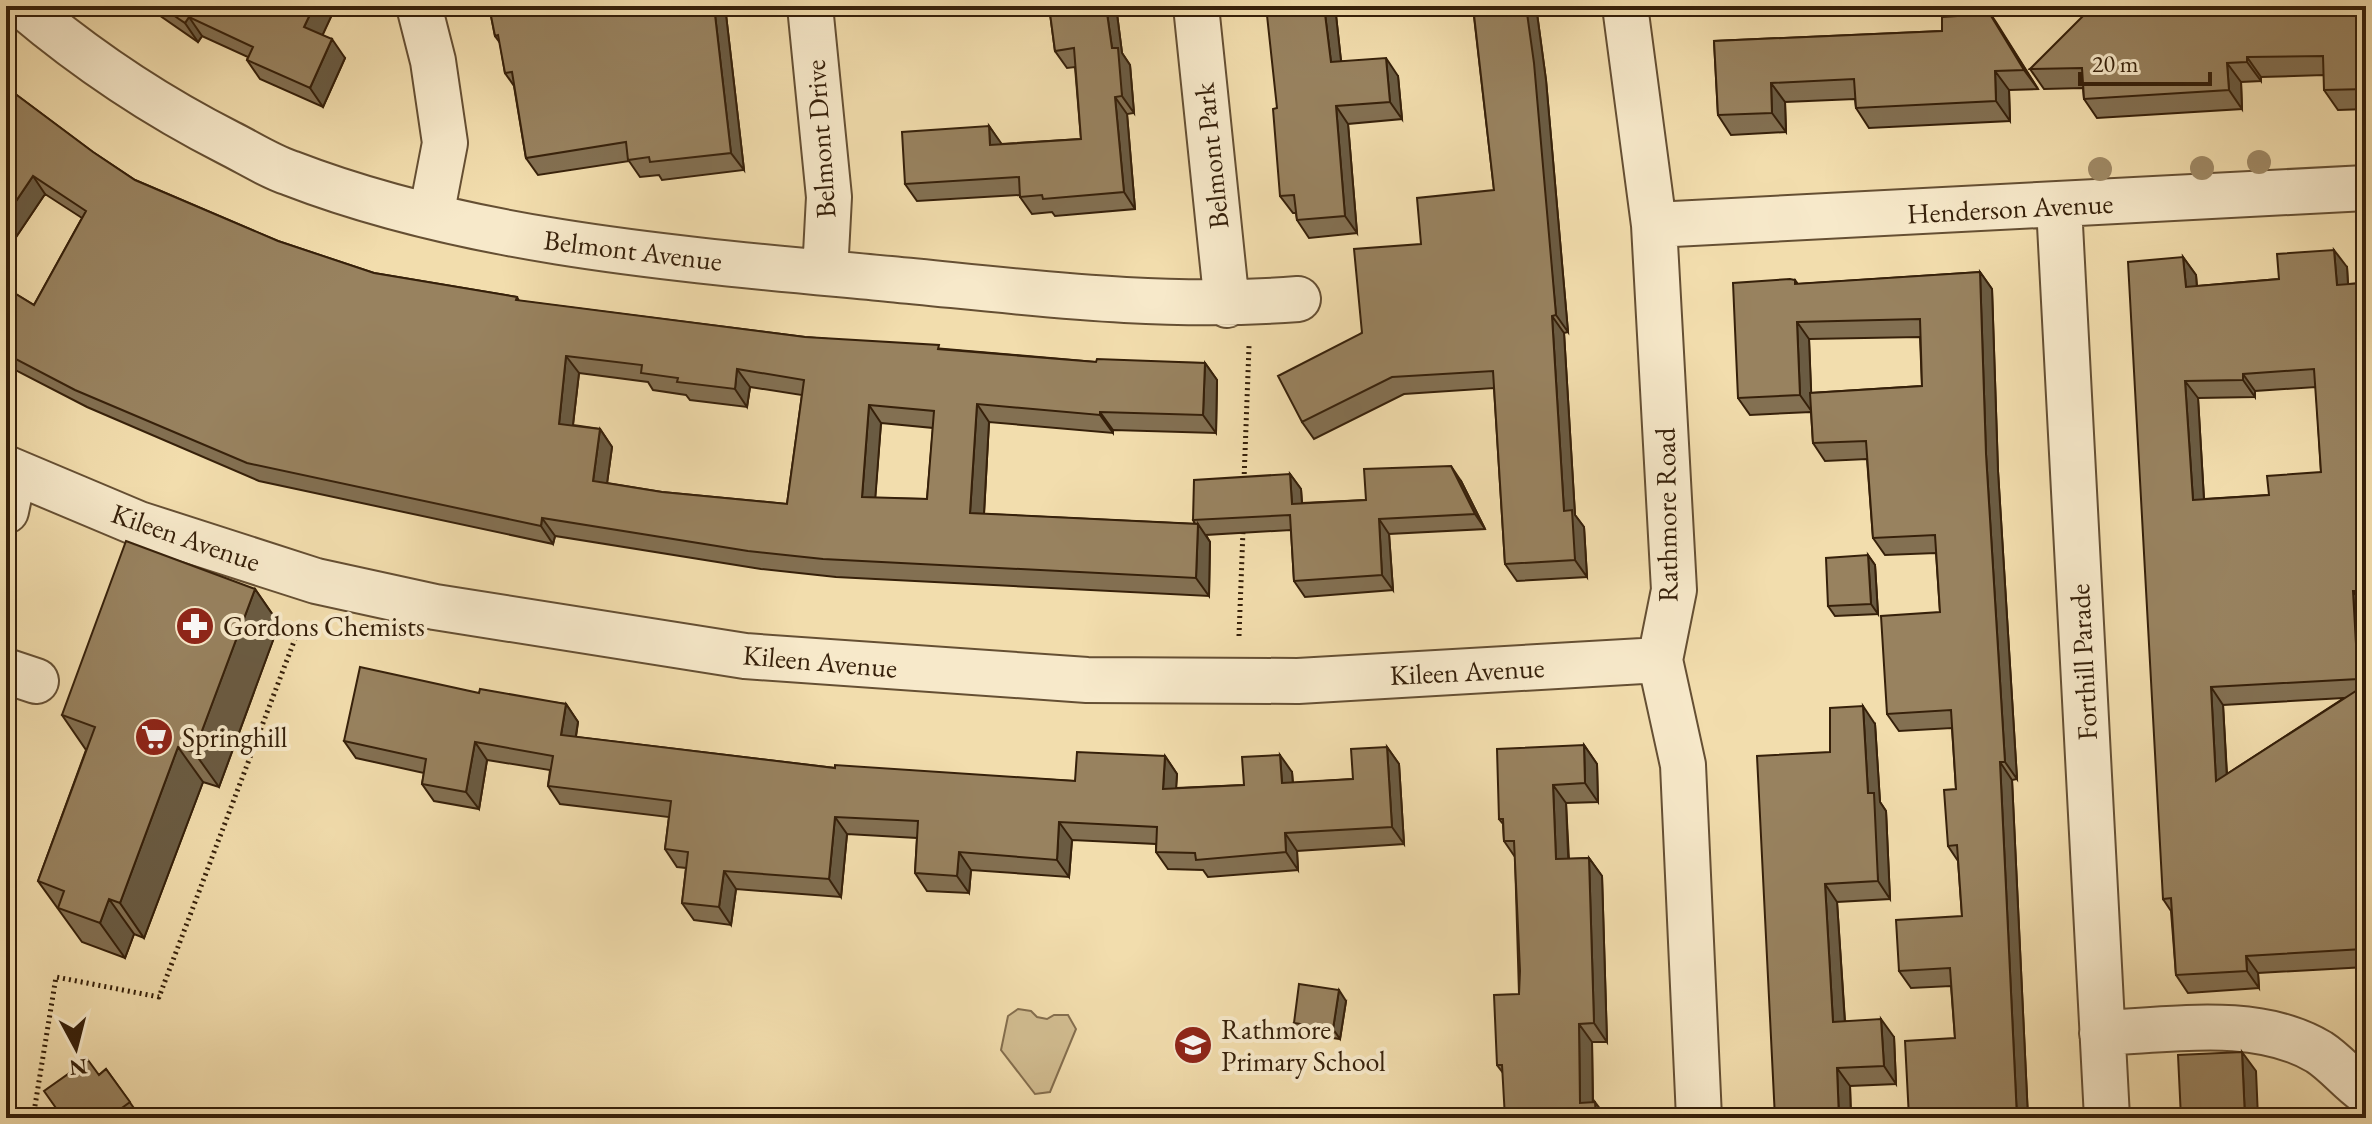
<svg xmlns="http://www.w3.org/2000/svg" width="2372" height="1124" font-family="'EB Garamond',serif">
  <rect width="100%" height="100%" fill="#f2ddad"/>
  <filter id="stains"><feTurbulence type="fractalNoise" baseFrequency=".0025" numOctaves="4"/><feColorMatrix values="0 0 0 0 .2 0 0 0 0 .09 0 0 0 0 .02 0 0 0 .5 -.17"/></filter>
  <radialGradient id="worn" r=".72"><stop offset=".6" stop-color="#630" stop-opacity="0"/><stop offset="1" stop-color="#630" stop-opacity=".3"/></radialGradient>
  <path fill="#d2bd91" stroke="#846e4e" stroke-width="2" d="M 1018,1009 L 1031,1011 L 1037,1017 L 1047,1019 L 1054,1015 L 1068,1015 L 1076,1029 L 1050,1092 L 1035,1094 L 1001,1050 L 1008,1016 Z"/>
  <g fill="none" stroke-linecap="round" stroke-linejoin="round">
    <defs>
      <path id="minor" d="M 23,6 C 88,61 154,105 229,143 C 249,153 269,166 290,173 C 476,245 692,260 890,279 C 1027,292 1161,310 1298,299
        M 419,6 L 433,61 L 445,143 L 431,216
        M 810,6 L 829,197 L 825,273
        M 1196,6 L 1227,305
        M 1625,6 L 1654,225 L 1674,590 L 1660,660 L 1683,765 L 1699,1118
        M 2059,206 L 2107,1118
        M 1654,225 L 2366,188
        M 6,468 L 139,524 L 316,581 L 435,607 L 745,656 L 1087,680 L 1298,681 L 1660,660
        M 6,511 L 14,473
        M 6,671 L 36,681
        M 2102,1033 C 2172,1030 2257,1015 2319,1052 C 2336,1063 2349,1080 2366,1092"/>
    </defs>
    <use href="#minor" stroke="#654f33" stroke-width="48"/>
    <path stroke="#36200a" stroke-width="5" stroke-dasharray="2 4" stroke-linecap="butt" d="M 1244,480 L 1249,346
      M 1239,636 L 1243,530
      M 33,1118 L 56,977 L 159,997 L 301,623"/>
    <use href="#minor" stroke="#f7e9ca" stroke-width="44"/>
  </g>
  <g fill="#a08a66">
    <circle cx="2259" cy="162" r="12"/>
    <circle cx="2202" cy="168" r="12"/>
    <circle cx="2100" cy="169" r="12"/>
  </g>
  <path fill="#837052" stroke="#36200a" stroke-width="2" fill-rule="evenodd" d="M 146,6 L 336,6 L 322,35 L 345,58 L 323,107 L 260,79 L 247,60 L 248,57 L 202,36 L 198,42 Z
    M 489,6 L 725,6 L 744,170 L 662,180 L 659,175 L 640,177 L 629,161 L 538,175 L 526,158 L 514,86 L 505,73 L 500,43 L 495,36 Z
    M 1049,6 L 1116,6 L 1122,53 L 1130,65 L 1134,113 L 1127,114 L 1135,209 L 1055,216 L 1052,212 L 1032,214 L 1020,197 L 1020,195 L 917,201 L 905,184 L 989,126 L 1001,144 L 1081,139 L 1075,67 L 1067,68 L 1055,51 Z
    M 1335,6 L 1341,61 L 1398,76 L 1402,119 L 1348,124 L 1357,233 L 1309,238 L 1297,220 L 1296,213 L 1293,213 L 1280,196 Z
    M 1434,6 L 1536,6 L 1546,80 L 1568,332 L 1564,333 L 1575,515 L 1584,527 L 1587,577 L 1517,581 L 1505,564 L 1494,388 L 1404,394 L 1314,439 L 1302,422 L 1421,244 L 1494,190 L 1473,8 L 1439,13 Z
    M 1985,6 L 2038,89 L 2009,90 L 2010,121 L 1869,128 L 1856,108 L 1855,99 L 1785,102 L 1786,132 L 1731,135 L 1718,115 L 1714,41 L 1942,31 L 1957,16 Z
    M 2366,6 L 2366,109 L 2338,110 L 2324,90 L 2324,75 L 2261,77 L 2261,81 L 2241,82 L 2242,109 L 2097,118 L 2084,99 L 2083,88 L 2044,89 L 2030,69 Z
    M 6,87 L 93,152 L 135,180 L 278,241 L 374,273 L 517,297 L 519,301 L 805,337 L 1096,362 L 1205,363 L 1217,380 L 1216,433 L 1113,430 L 1113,433 L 989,422 L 984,514 L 1195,524 L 1193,520 L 1290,474 L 1301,489 L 1302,503 L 1366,500 L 1461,481 L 1485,529 L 1389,534 L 1393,590 L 1305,597 L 1294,581 L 1291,530 L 1206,535 L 1210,542 L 1209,596 L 836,577 L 761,569 L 555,536 L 553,544 L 259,481 L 87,407 L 19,372 L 6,364 L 6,288 L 34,305 L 82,218 L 45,194 L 6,252 ZM 579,373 L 648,382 L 653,390 L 686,395 L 690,400 L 747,407 L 750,387 L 802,395 L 787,504 L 662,492 L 607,483 L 612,447 L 600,429 L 573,425 ZM 881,423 L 933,428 L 927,499 L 875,498 Z
    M 2183,257 L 2196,275 L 2197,286 L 2279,279 L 2347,267 L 2348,284 L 2363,283 L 2366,287 L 2366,697 L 2365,697 L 2366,699 L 2366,967 L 2258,973 L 2259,988 L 2188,993 L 2176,975 L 2171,911 L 2163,899 ZM 2316,387 L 2321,472 L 2269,495 L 2204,499 L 2198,398 L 2255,397 L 2255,391 ZM 2344,698 L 2227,774 L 2223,705 Z
    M 1980,272 L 1992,289 L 1998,471 L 2017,779 L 2012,780 L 2028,1118 L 1909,1118 L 1955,1038 L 1951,986 L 1911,988 L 1899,971 L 1962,916 L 1958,861 L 1948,846 L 1956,789 L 1952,728 L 1899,731 L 1887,714 L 1940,612 L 1936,553 L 1885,555 L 1873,538 L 1867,459 L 1825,461 L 1813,443 L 1811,412 L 1750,415 L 1738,398 L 1795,280 L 1798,284 ZM 1920,337 L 1922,386 L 1811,393 L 1809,339 Z
    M 1868,555 L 1875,565 L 1878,614 L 1835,616 L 1828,606 Z
    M 255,589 L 279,624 L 219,787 L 203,782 L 144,938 L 134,934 L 125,958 L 82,942 L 38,881 L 86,750 L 62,715 Z
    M 479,693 L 566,704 L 578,722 L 576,737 L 835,768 L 1075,781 L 1165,756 L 1177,774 L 1176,788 L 1244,785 L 1292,772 L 1293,783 L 1353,779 L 1387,747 L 1399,764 L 1404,844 L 1297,851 L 1298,870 L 1208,877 L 1203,870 L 1168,869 L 1156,852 L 1156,844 L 1072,840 L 1069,877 L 971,870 L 969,893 L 927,891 L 915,873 L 917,838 L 847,834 L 841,897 L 736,889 L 731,925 L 694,920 L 682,903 L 686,868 L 677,867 L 665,849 L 669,817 L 560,804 L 548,786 L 550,770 L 487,760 L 479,809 L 434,801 L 422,784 L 424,773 L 356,758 L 344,741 Z
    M 1875,724 L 1880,802 L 1886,811 L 1890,899 L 1837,902 L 1845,1021 L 1894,1037 L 1896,1084 L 1850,1086 L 1851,1118 L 1775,1118 L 1830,752 Z
    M 1584,745 L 1597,764 L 1598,802 L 1566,803 L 1569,859 L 1589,858 L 1602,876 L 1607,1042 L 1592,1042 L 1593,1102 L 1607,1118 L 1503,1073 L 1497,1065 L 1519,994 L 1515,857 L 1504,841 L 1503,824 L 1499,819 Z
    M 1346,1001 L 1340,1039 L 1301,1033 L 1294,1023 Z
    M 106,1069 L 141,1118 L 63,1118 L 99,1075 Z"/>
  <path fill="#6a5b42" stroke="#36200a" stroke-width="2" d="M 314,6 L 336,6 L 318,45 L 304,27 Z
    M 714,6 L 725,6 L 744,170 L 731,153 Z
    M 1106,6 L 1116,6 L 1122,53 L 1130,65 L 1134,113 L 1122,96 L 1112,48 Z
    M 1324,6 L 1335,6 L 1343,79 L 1331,62 Z
    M 1526,6 L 1536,6 L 1546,80 L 1568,332 L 1556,315 Z
    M 1985,6 L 1996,22 L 2038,89 L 2024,70 Z
    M 189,17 L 202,36 L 198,42 L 185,23 Z
    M 332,39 L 345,58 L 323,107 L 310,88 Z
    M 2247,57 L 2261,77 L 2261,81 L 2247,62 Z
    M 1386,58 L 1398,76 L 1402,119 L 1390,102 Z
    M 2227,63 L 2241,82 L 2242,109 L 2229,90 Z
    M 1995,71 L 2009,90 L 2010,121 L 1996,101 Z
    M 1771,83 L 1785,102 L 1786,132 L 1772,113 Z
    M 1115,97 L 1127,114 L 1135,209 L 1124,192 Z
    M 1336,106 L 1348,124 L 1357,233 L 1345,216 Z
    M 989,126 L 1001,143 L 1002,162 L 990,145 Z
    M 33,176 L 45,194 L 6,252 L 6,216 Z
    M 2334,250 L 2347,267 L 2349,302 L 2337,285 Z
    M 2183,257 L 2196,275 L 2198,304 L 2186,287 Z
    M 1980,272 L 1992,289 L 1998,471 L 2017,779 L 2005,762 L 1986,454 Z
    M 2363,283 L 2366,287 L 2366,328 Z
    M 1552,316 L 1564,333 L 1575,515 L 1584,527 L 1587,577 L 1575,560 L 1564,511 Z
    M 1797,322 L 1809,339 L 1812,412 L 1800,395 Z
    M 566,356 L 579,373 L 571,441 L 559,424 Z
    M 1205,363 L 1217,380 L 1216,433 L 1203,415 Z
    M 737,369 L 750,387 L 747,407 L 735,389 Z
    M 2243,374 L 2255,391 L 2255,397 L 2243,380 Z
    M 2185,381 L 2198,398 L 2205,517 L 2193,500 Z
    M 977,404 L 989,422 L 983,531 L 970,513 Z
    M 869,405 L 881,423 L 874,515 L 862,497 Z
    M 1100,412 L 1113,430 L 1113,433 L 1100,415 Z
    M 600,429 L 612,447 L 605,498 L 593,481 Z
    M 1451,466 L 1461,481 L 1485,529 L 1475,514 Z
    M 2359,472 L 2366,483 L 2366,582 Z
    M 1290,474 L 1301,489 L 1303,519 L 1292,504 Z
    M 542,518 L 555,536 L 553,544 L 541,526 Z
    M 1379,519 L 1389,534 L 1393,590 L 1382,575 Z
    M 1198,524 L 1210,542 L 1209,596 L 1196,578 Z
    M 1868,555 L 1875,565 L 1878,614 L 1871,604 Z
    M 255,589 L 279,624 L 219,787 L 194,752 Z
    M 2353,591 L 2365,609 L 2366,690 L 2358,679 Z
    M 2211,687 L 2223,705 L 2228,798 L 2216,781 Z
    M 2359,689 L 2366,699 L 2366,756 L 2364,753 Z
    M 566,704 L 578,722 L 573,753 L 561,735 Z
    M 1863,706 L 1875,724 L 1880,802 L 1886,811 L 1890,899 L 1878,881 L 1868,793 Z
    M 475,742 L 487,760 L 479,809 L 466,792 Z
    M 1584,745 L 1597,764 L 1598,802 L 1585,783 Z
    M 178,747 L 203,782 L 144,938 L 120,903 Z
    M 1387,747 L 1399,764 L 1404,844 L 1392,827 Z
    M 1280,755 L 1292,772 L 1294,801 L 1282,783 Z
    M 1165,756 L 1177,774 L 1175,806 L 1163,789 Z
    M 2000,762 L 2012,780 L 2028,1118 L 2017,1118 Z
    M 1553,785 L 1566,803 L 1569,878 L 1556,859 Z
    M 835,817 L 847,834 L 841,897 L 829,879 Z
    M 1059,822 L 1072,840 L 1069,877 L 1057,860 Z
    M 1285,833 L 1297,851 L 1298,870 L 1286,852 Z
    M 2357,834 L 2366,847 L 2366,953 L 2363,949 Z
    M 959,852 L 971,870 L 969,893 L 957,876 Z
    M 1589,858 L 1602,876 L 1607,1042 L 1594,1023 Z
    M 724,871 L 736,889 L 731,925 L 719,907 Z
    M 1825,884 L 1837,902 L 1846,1040 L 1833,1022 Z
    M 109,899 L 134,934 L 125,958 L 100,923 Z
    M 2246,956 L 2258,973 L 2259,988 L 2247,971 Z
    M 1339,990 L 1346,1001 L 1340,1039 L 1333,1029 Z
    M 1881,1019 L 1894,1037 L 1896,1084 L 1884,1066 Z
    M 1579,1024 L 1592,1042 L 1593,1118 L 1580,1103 Z
    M 2242,1052 L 2256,1071 L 2258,1118 L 2245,1118 Z
    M 1837,1068 L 1850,1086 L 1851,1118 L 1839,1118 Z
    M 1595,1102 L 1607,1118 L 1596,1118 Z"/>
  <path fill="#98825f" stroke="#36200a" stroke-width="2" fill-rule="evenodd" d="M 160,6 L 314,6 L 304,27 L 332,39 L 310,88 L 247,60 L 253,47 L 189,17 L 185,23 Z
    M 489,6 L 714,6 L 731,153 L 650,162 L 649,157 L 628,160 L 626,142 L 526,158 L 512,72 L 505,73 L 498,35 L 495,36 Z
    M 1049,6 L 1106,6 L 1112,48 L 1118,48 L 1122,96 L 1115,97 L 1124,192 L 1043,199 L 1042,195 L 1020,197 L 1019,177 L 905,184 L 902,132 L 989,126 L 990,145 L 1081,139 L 1074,48 L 1055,51 Z
    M 1266,6 L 1324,6 L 1331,62 L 1386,58 L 1390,102 L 1336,106 L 1345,216 L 1297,220 L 1294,195 L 1280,196 L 1273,109 L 1277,108 Z
    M 1473,6 L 1526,6 L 1534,63 L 1556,315 L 1552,316 L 1564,511 L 1572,510 L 1575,560 L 1505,564 L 1493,371 L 1392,377 L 1302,422 L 1278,376 L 1362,333 L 1354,249 L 1421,244 L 1417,198 L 1494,190 Z
    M 1976,6 L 1985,6 L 2024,70 L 1995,71 L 1996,101 L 1856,108 L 1854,79 L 1771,83 L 1772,113 L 1718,115 L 1714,41 L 1942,31 L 1942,17 L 1957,16 Z
    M 2093,6 L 2366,6 L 2366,89 L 2324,90 L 2323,56 L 2247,57 L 2247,62 L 2227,63 L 2229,90 L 2084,99 L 2082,68 L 2030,69 Z
    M 6,87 L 93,152 L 135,180 L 278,241 L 374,273 L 517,297 L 516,300 L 805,337 L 939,345 L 938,349 L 1096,362 L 1097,359 L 1205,363 L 1203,415 L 1100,412 L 1100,415 L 977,404 L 970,513 L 1198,524 L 1196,578 L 823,559 L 748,551 L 542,518 L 541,526 L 247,463 L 75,390 L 6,354 L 6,288 L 34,305 L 86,211 L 33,176 L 6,216 ZM 566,356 L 642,365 L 641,373 L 678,378 L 677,382 L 735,389 L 737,369 L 804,380 L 787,504 L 662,492 L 593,481 L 600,429 L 559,424 ZM 869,405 L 934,411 L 927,499 L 862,497 Z
    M 2334,250 L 2337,285 L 2363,283 L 2366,328 L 2366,472 L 2359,472 L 2366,591 L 2353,591 L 2358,679 L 2211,687 L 2216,781 L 2359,689 L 2364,753 L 2366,753 L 2366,834 L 2357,834 L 2363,949 L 2246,956 L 2247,971 L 2176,975 L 2171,898 L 2163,899 L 2128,262 L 2183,257 L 2186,287 L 2279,279 L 2277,254 ZM 2314,369 L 2321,472 L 2267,476 L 2269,495 L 2193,500 L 2185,381 L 2243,380 L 2243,374 Z
    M 1980,272 L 1986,454 L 2005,762 L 2000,762 L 2017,1118 L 1909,1118 L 1905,1041 L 1955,1038 L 1950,968 L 1899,971 L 1896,920 L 1962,916 L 1957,845 L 1948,846 L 1944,790 L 1956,789 L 1951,710 L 1887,714 L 1881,616 L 1940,612 L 1935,535 L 1873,538 L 1866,441 L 1813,443 L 1810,393 L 1922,386 L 1920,319 L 1797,322 L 1800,395 L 1738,398 L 1733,283 L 1790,279 L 1795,280 L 1795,284 Z
    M 1451,466 L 1475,514 L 1379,519 L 1382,575 L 1294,581 L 1290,515 L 1193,520 L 1194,480 L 1290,474 L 1292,504 L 1366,500 L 1364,469 Z
    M 126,541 L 255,589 L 194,752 L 178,747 L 120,903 L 109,899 L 100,923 L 58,908 L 64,891 L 38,881 L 95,727 L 62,715 Z
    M 1868,555 L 1871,604 L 1828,606 L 1826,558 Z
    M 360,667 L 479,693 L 480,689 L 566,704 L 561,735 L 835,768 L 835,765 L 1075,781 L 1077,752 L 1165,756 L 1163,789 L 1244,785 L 1242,757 L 1280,755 L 1282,783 L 1353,779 L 1351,749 L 1387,747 L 1392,827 L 1285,833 L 1286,852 L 1196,860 L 1195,853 L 1156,852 L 1157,827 L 1059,822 L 1057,860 L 959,852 L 957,876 L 915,873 L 918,821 L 835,817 L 829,879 L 724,871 L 719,907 L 682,903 L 688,852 L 665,849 L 671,801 L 548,786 L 553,756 L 475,742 L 466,792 L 422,784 L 426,759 L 344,741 Z
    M 1863,706 L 1868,793 L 1874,793 L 1878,881 L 1825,884 L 1833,1022 L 1881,1019 L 1884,1066 L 1837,1068 L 1839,1118 L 1775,1118 L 1757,756 L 1830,752 L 1830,708 Z
    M 1584,745 L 1585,783 L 1553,785 L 1556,859 L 1589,858 L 1594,1023 L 1579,1024 L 1580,1103 L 1595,1102 L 1596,1118 L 1505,1118 L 1502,1065 L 1497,1065 L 1494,995 L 1519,994 L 1520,971 L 1514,841 L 1504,841 L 1503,819 L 1499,819 L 1497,749 Z
    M 1299,984 L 1339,990 L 1333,1029 L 1294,1023 Z
    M 2242,1052 L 2245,1118 L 2181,1118 L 2178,1055 Z
    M 88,1060 L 99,1075 L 106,1069 L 130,1102 L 108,1118 L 63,1118 L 44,1091 Z"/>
  <defs>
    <symbol id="pharmacy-disc" viewBox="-11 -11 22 22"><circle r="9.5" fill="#8f2418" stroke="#f7e9ca"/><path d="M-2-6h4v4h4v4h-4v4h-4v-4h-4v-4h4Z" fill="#fff"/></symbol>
    <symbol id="supermarket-disc" viewBox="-11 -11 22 22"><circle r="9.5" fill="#8f2418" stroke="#f7e9ca"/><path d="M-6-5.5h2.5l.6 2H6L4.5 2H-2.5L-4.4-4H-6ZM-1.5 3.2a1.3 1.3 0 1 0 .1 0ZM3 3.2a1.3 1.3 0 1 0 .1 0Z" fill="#fff"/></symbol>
    <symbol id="school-disc" viewBox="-11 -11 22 22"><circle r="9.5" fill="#8f2418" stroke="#f7e9ca"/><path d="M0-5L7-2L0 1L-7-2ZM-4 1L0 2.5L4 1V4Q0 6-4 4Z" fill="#fff"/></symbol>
  </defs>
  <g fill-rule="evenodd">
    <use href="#pharmacy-disc" x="173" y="604" width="44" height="44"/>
    <use href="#supermarket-disc" x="132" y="715" width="44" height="44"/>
    <use href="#school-disc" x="1171" y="1023" width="44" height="44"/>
  </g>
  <g text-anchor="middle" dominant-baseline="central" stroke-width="8" stroke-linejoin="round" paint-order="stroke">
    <g font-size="28" fill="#36200a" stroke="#f7e9ca">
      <text transform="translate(820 139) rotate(-94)">Belmont Drive</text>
      <text transform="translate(1211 156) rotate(-96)">Belmont Park</text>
      <text transform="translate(2010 208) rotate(-3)">Henderson Avenue</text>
      <text transform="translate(633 250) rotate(7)">Belmont Avenue</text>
      <text transform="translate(1666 515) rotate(-91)">Rathmore Road</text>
      <text transform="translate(186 537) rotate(19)">Kileen Avenue</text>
      <text transform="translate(820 661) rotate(5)">Kileen Avenue</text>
      <text transform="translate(2083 662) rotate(-93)">Forthill Parade</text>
      <text transform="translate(1467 671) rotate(-3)">Kileen Avenue</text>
    </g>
    <g font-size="28" fill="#36200a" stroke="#f7e9ca" text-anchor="start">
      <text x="223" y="626">Gordons Chemists</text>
      <text x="182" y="737">Springhill</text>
      <text x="1221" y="1029">Rathmore<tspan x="1221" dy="32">Primary School</tspan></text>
    </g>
  </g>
  <rect width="2372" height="1124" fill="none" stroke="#f2ddad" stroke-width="32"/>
  <rect x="8" y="8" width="2356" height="1108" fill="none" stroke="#36200a" stroke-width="4"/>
  <rect x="16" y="16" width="2340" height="1092" fill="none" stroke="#36200a" stroke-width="2"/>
  <g transform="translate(76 1048) rotate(173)" stroke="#f7e9ca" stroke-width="6" paint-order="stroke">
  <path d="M0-6L14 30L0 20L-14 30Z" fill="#36200a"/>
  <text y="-12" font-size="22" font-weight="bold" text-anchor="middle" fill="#36200a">N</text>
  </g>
  <path d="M2080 72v12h130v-12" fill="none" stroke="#36200a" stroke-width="4"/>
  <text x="2092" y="72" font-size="24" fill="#36200a" stroke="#f7e9ca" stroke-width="6" paint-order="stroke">20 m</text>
  <rect width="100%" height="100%" filter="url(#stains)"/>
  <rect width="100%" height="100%" fill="url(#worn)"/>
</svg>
